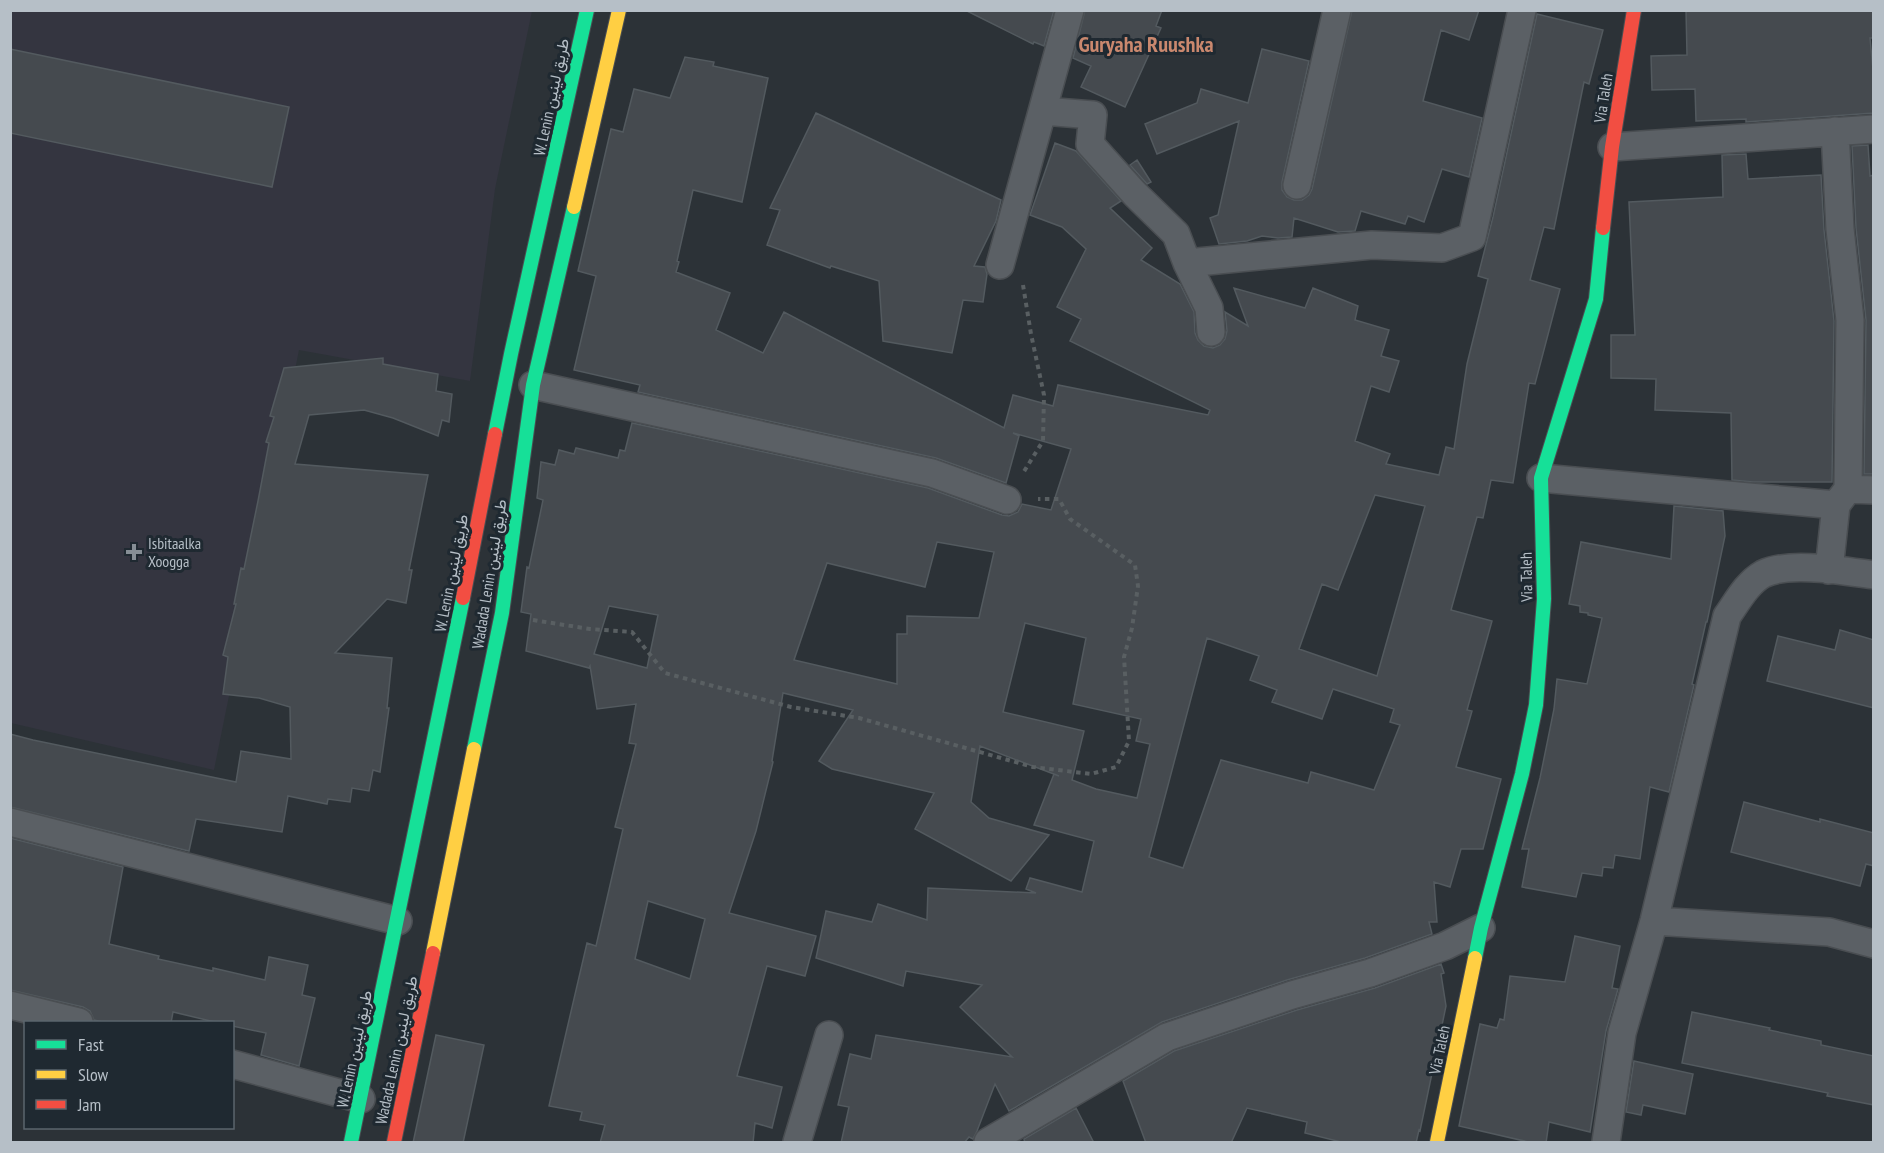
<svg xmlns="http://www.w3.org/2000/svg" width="1884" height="1153" font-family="'PT Sans Narrow',Vazirmatn,sans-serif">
  <rect width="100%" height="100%" fill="#2c3237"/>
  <path fill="#343540" d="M 11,11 L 532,11 L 495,189 L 470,381 L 299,350 L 214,770 L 11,723 Z"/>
  <path fill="#454a4f" stroke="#535a5f" stroke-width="1.5" fill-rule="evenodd" d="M 965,10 L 1054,10 L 1044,46 L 1034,42 L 1033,44 Z
    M 1085,10 L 1162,10 L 1156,26 L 1161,28 L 1125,107 L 1081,87 L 1091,66 L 1073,58 Z
    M 1352,10 L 1479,10 L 1469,40 L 1441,30 L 1423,101 L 1482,118 L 1469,177 L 1442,169 L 1424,222 L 1408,216 L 1405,224 L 1361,211 L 1355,231 L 1338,232 L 1294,218 L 1292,237 L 1278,238 L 1262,236 L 1247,241 L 1219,244 L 1210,218 L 1218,215 L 1239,121 L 1157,154 L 1145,124 L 1197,103 L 1201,89 L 1248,103 L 1262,49 L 1309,61 L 1282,182 L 1282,190 L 1287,197 L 1294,200 L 1302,200 L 1309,195 L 1312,189 Z
    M 1686,10 L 1874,10 L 1874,38 L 1870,38 L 1874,80 L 1874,113 L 1746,122 L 1746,119 L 1696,121 L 1695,89 L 1652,90 L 1651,56 L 1687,55 Z
    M 1537,14 L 1603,30 L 1589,84 L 1584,82 L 1554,229 L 1544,227 L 1530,280 L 1560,289 L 1535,384 L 1529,383 L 1513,483 L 1491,480 L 1483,518 L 1477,517 L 1451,610 L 1492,621 L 1467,710 L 1472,711 L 1456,767 L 1501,779 L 1483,849 L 1461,849 L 1450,887 L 1434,882 L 1437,922 L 1429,922 L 1432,934 L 1365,958 L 1287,980 L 1162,1022 L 1009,1111 L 995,1084 L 977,1131 L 973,1139 L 969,1137 L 964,1143 L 841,1143 L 849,1107 L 838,1105 L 850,1054 L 871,1059 L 876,1035 L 1012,1057 L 960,1007 L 982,985 L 906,971 L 903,986 L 816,958 L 826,911 L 872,922 L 878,904 L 927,920 L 928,888 L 1036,893 L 1026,889 L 1030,878 L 1082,892 L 1094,841 L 1034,825 L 1054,774 L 1059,776 L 980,746 L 971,802 L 989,818 L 1049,835 L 1011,881 L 915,829 L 934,793 L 832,769 L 819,761 L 853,710 L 783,693 L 772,761 L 773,762 L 756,831 L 729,913 L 816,936 L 805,976 L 767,966 L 737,1076 L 782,1087 L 772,1128 L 755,1123 L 753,1143 L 600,1143 L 605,1125 L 580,1120 L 582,1112 L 549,1106 L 587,943 L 596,946 L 623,829 L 615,827 L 636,744 L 629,743 L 636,704 L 597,709 L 590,666 L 589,668 L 526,651 L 531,614 L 521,612 L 527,567 L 529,568 L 543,500 L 537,498 L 541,462 L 555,465 L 559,450 L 574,454 L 576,448 L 618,458 L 620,450 L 625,451 L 632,423 L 928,488 L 1002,515 L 1009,516 L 1018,512 L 1022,504 L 1051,510 L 1071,449 L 1013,433 L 1019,436 L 1006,483 L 936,458 L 638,392 L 640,385 L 574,370 L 596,276 L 578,271 L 611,129 L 623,132 L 634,89 L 670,98 L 685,57 L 714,62 L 713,66 L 768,78 L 742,202 L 693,190 L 677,261 L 679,262 L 676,272 L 730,293 L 716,330 L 763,353 L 784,312 L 1004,428 L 1013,395 L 1053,406 L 1058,385 L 1208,415 L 1210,410 L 1070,341 L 1081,319 L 1057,307 L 1086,249 L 1062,227 L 1030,215 L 1055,143 L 1076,151 L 1121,201 L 1110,208 L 1152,248 L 1141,260 L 1180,284 L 1194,312 L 1195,333 L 1198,340 L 1204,346 L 1213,348 L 1220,345 L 1225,339 L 1227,331 L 1225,312 L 1248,326 L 1234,288 L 1305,308 L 1313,288 L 1358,306 L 1355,320 L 1389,330 L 1381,356 L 1399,361 L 1389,392 L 1371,386 L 1355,441 L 1390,454 L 1386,464 L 1439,475 L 1446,447 L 1454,449 L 1467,364 L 1488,279 L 1478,276 L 1493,217 ZM 1375,495 L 1425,506 L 1377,676 L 1299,649 L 1322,584 L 1338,590 ZM 937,542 L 994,552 L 979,618 L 907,616 L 907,634 L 897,634 L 897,684 L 794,660 L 827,563 L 925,587 ZM 609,606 L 658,615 L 647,668 L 594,654 ZM 1025,623 L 1086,638 L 1073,704 L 1141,719 L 1136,741 L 1150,744 L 1137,798 L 1096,789 L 1072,780 L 1084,731 L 1003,712 ZM 1207,638 L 1259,656 L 1250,680 L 1277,690 L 1272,702 L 1322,719 L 1333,689 L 1394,709 L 1390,722 L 1400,725 L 1374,790 L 1311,772 L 1308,783 L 1221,760 L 1183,868 L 1149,857 ZM 648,901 L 705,919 L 690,979 L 635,959 Z
    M 10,49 L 289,107 L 272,187 L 10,133 Z
    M 816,113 L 1001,200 L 996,221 L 974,266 L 985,267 L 987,274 L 983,302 L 963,300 L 952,353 L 883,341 L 879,281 L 831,266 L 830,268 L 767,245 L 780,210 L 770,208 Z
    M 1868,145 L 1870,176 L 1874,175 L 1874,474 L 1864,474 L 1866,320 L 1856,228 L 1852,146 Z
    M 1746,154 L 1748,179 L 1821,175 L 1824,230 L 1834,321 L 1832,482 L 1753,482 L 1732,480 L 1731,413 L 1655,410 L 1656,379 L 1611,378 L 1611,335 L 1635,335 L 1629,202 L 1723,197 L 1722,155 Z
    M 1137,160 L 1151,182 L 1147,184 L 1130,165 Z
    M 383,358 L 383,364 L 438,374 L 436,391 L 452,394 L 449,422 L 442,420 L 438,436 L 393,418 L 364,410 L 309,415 L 295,464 L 428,475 L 409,570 L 412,570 L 406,603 L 387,599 L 335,653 L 392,658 L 387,708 L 389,708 L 380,772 L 373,770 L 369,791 L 352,788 L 350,802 L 328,799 L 327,804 L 288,796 L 282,832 L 196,819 L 189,851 L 10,807 L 10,734 L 33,740 L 236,782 L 241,751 L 291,759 L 290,707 L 259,698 L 223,694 L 228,657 L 223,655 L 236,604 L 234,604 L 241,568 L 244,569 L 258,501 L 269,443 L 266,442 L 274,417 L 270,416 L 284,368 Z
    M 1674,506 L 1723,511 L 1725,536 L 1707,622 L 1706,622 L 1692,684 L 1694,685 L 1669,792 L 1650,787 L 1640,859 L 1615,855 L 1613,868 L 1603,867 L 1602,876 L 1582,873 L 1576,897 L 1522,887 L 1529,849 L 1522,849 L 1540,778 L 1554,709 L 1557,679 L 1587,684 L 1602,618 L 1588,615 L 1588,613 L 1580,612 L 1580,606 L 1569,604 L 1581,542 L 1671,559 Z
    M 1840,630 L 1874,640 L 1874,708 L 1767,681 L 1778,636 L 1835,650 Z
    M 1744,802 L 1820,822 L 1820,819 L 1874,833 L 1874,866 L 1866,864 L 1860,886 L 1731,852 Z
    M 10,838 L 123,867 L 109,944 L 159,956 L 158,959 L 213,971 L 213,968 L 265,980 L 269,957 L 308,965 L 302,995 L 315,998 L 299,1066 L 261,1055 L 266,1033 L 232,1026 L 232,1023 L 219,1023 L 173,1012 L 171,1023 L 107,1023 L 94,1020 L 90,1011 L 83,1007 L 10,990 Z
    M 1575,936 L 1620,946 L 1612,988 L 1618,989 L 1606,1031 L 1590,1132 L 1549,1122 L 1546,1143 L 1533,1143 L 1459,1126 L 1480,1024 L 1497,1028 L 1500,1019 L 1504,1020 L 1510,976 L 1565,982 Z
    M 1441,964 L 1444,973 L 1441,974 L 1446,1006 L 1420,1131 L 1419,1130 L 1416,1143 L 1345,1143 L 1305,1133 L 1307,1122 L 1247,1108 L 1231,1143 L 1146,1143 L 1123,1081 L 1174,1051 L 1297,1010 L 1375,988 Z
    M 1692,1012 L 1770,1028 L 1769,1030 L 1821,1041 L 1821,1045 L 1874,1056 L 1874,1105 L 1827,1096 L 1828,1093 L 1682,1063 Z
    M 436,1035 L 484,1045 L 463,1143 L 413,1143 Z
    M 1634,1061 L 1693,1074 L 1685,1114 L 1643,1105 L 1641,1115 L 1626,1112 Z
    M 1076,1108 L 1094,1143 L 1025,1143 L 1024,1139 Z"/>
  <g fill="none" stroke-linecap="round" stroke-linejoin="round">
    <defs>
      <path id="street" d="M 1043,111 L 1093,115 L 1090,144 L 1135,194 L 1176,234 L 1187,263 L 1209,308 L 1211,332
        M 1835,131 L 1840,229 L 1850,320 L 1848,489
        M 1612,147 L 1874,129
        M 1297,185 L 1337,10
        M 1187,263 L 1372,245 L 1442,248 L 1472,237 L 1522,10
        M 1000,265 L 1070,10
        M 533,385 L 932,473 L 1007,500
        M 1541,478 L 1836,505 L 1848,489 L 1874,490
        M 1829,570 L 1836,505
        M 10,822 L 398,921
        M 1654,921 L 1829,932 L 1874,944
        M 10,1005 L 79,1022
        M 232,1064 L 361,1099
        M 797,1142 L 829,1035
        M 988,1142 L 1167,1037 L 1292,995 L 1370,973 L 1445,946 L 1481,928
        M 1606,1142 L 1622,1033 L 1654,921 L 1727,616 C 1737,602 1747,583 1763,574 C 1789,561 1844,571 1874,575"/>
      <path id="fast" d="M 495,434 L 511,354 L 587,10
        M 474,749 L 502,613 L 533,385 L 574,207
        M 1475,958 L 1481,928 L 1522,774 L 1536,705 L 1544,599 L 1541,478 L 1596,299 L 1603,228
        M 351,1142 L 463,598"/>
      <path id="slow" d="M 574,207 L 619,10
        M 433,953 L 474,749
        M 1437,1142 L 1475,958"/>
      <path id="jam" d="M 1603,228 L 1612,147 L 1634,10
        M 463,598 L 495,434
        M 394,1142 L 433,953"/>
    </defs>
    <use href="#street" stroke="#4a4e52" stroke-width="30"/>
    <use href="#fast" stroke="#4a4e52" stroke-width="16"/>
    <use href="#slow" stroke="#4a4e52" stroke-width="16"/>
    <use href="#jam" stroke="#4a4e52" stroke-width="16"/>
    <path stroke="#595f62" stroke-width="4" stroke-dasharray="4.5 4.5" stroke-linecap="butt" d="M 1023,285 L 1031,334 L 1044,395 L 1043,441 L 1023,473
      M 533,620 L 590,629 L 632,632 L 665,673 L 791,707 L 859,718 L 1033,767 L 1091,774 L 1116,767 L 1129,741 L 1124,657 L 1132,628 L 1138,586 L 1135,565 L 1070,519 L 1059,499 L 1038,499"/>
    <use href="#street" stroke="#5b6065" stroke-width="27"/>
    <use href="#fast" stroke="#16e098" stroke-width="14"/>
    <use href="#slow" stroke="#ffcf43" stroke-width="14"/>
    <use href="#jam" stroke="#f24e42" stroke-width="14"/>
  </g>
  <path fill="#868e95" stroke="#1f2931" stroke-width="2" d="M131 543h6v6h6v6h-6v6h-6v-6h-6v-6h6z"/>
  <g text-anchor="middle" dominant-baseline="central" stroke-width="6" stroke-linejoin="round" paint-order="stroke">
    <g font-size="16" fill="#b6bfc7" stroke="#1f2931">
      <text transform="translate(551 97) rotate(-78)">W. Lenin طريق لينين</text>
      <text transform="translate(1603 98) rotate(-81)">Via Taleh</text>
      <text transform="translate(451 573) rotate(-79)">W. Lenin طريق لينين</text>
      <text transform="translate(489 574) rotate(-81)">Wadada Lenin طريق لينين</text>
      <text transform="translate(1526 577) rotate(-91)">Via Taleh</text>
      <text transform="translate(354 1049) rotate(-78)">W. Lenin طريق لينين</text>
      <text transform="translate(396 1050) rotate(-78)">Wadada Lenin طريق لينين</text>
      <text transform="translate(1439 1050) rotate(-78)">Via Taleh</text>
    </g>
    <g font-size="16" fill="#b6bfc7" stroke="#1f2931" text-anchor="start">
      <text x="148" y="543">Isbitaalka<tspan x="148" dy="18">Xoogga</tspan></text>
    </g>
    <g font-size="22" font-weight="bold" fill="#ca886e" stroke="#1f2931">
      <text x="1146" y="44">Guryaha Ruushka</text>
    </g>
  </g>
  <rect width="1884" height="1153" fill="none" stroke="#b6bfc7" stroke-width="24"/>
  <rect x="24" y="1021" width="210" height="108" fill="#1f2931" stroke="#5b656d" stroke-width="1.5"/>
  <rect x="36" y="1040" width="30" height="9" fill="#16e098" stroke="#5b656d" stroke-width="1.5"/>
  <text x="78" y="1051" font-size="18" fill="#b6bfc7">Fast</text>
  <rect x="36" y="1070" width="30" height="9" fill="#ffcf43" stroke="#5b656d" stroke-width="1.5"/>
  <text x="78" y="1081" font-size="18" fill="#b6bfc7">Slow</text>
  <rect x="36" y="1100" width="30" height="9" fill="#f24e42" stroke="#5b656d" stroke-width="1.5"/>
  <text x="78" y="1111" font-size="18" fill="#b6bfc7">Jam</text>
</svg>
